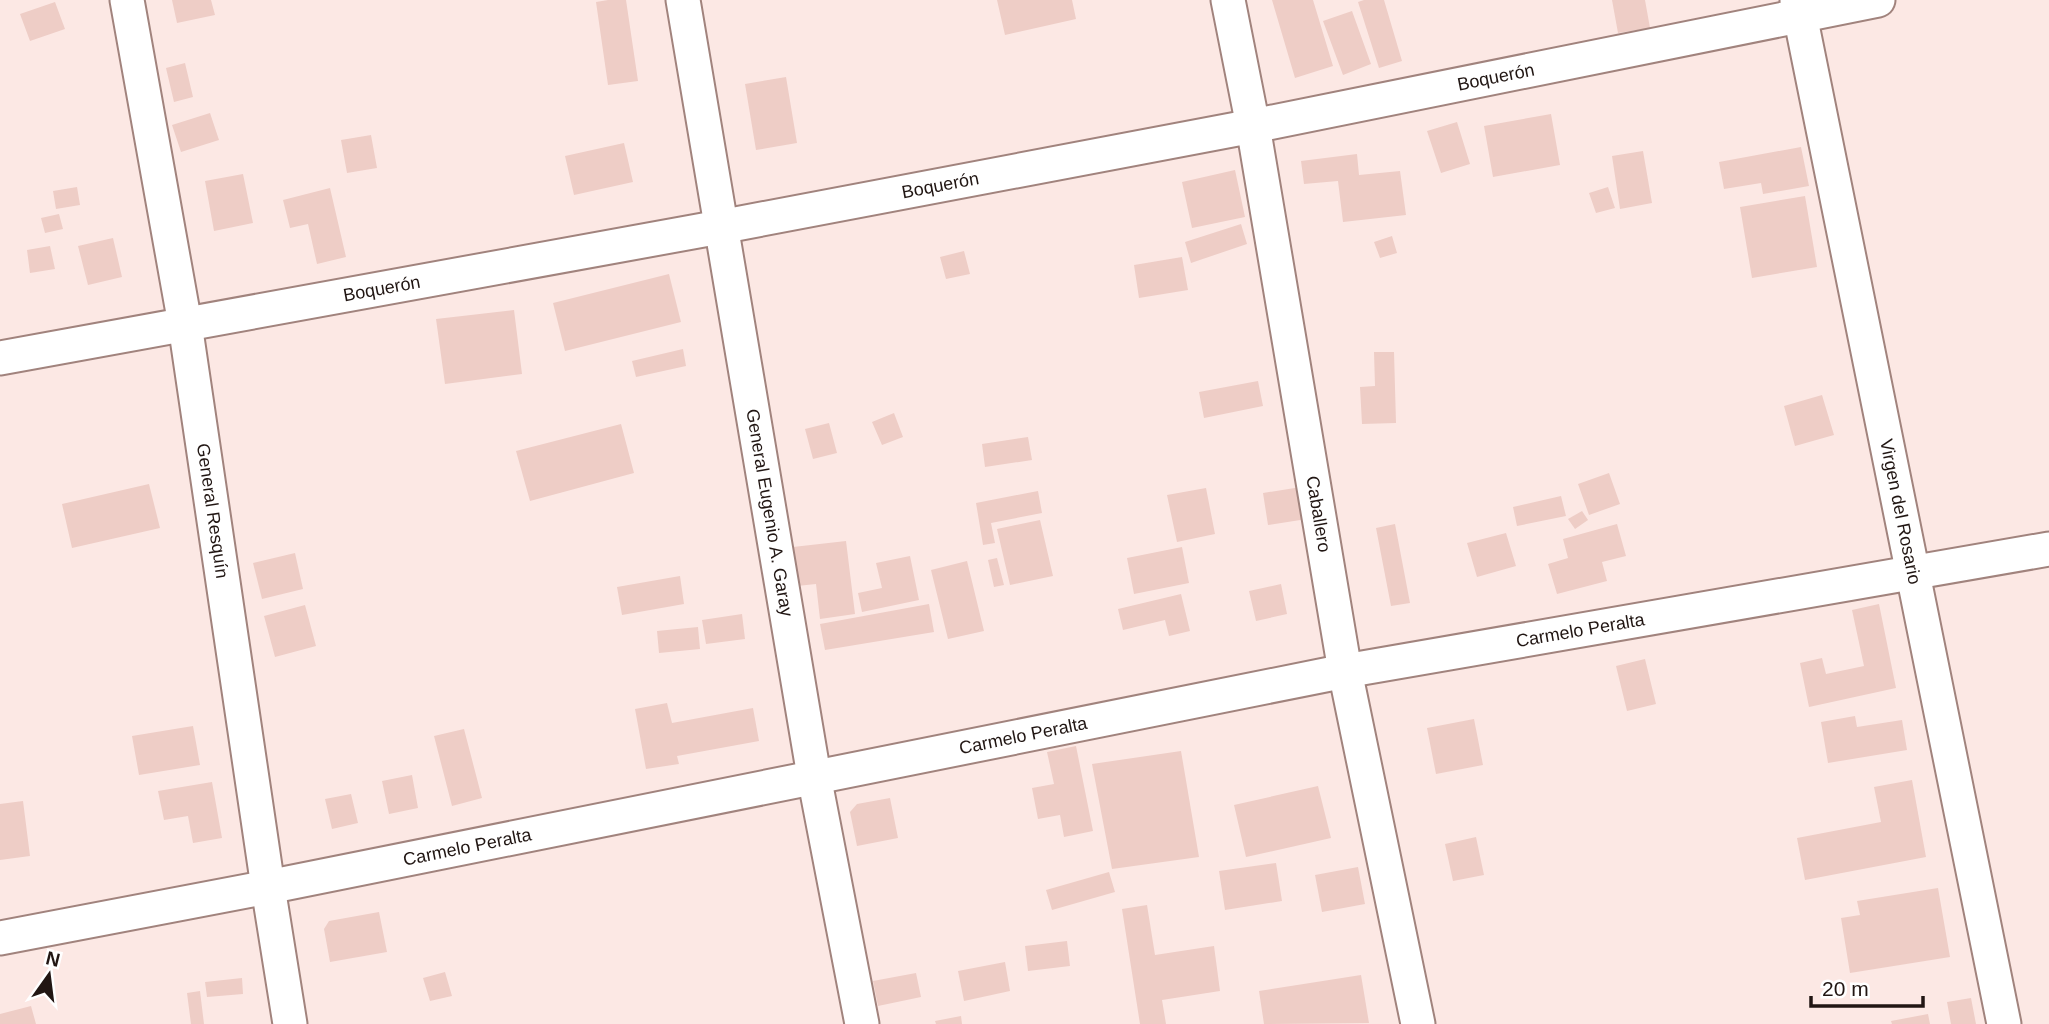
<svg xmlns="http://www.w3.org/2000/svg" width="2049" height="1024" font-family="Helvetica,sans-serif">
  <rect width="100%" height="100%" fill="#fce8e4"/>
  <path fill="#eecdc6" d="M 172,0 L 211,0 L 215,15 L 177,23 Z
    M 608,0 L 626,0 L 638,81 L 608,85 L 596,2 Z
    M 997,0 L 1072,0 L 1076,19 L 1005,35 Z
    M 1272,0 L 1313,0 L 1333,66 L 1295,78 Z
    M 1364,0 L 1384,0 L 1402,61 L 1379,68 L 1358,2 Z
    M 1612,0 L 1645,0 L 1650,28 L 1618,33 Z
    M 55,2 L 65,29 L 30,41 L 20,14 Z
    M 1352,11 L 1371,64 L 1343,75 L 1323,21 Z
    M 185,63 L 193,97 L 174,102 L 166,68 Z
    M 786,77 L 797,143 L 756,150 L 745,84 Z
    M 210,113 L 219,140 L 181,152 L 172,125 Z
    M 1551,114 L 1560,165 L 1493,177 L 1484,126 Z
    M 1457,122 L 1470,164 L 1441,173 L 1427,131 Z
    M 371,135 L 377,168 L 347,173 L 341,140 Z
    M 624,143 L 633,182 L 574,195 L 565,156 Z
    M 1801,147 L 1809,186 L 1763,194 L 1761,183 L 1724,189 L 1719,162 Z
    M 1643,151 L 1652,203 L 1620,209 L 1612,156 Z
    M 1357,154 L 1359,175 L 1400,171 L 1406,215 L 1343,222 L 1338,181 L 1304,184 L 1301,161 Z
    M 1235,170 L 1245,217 L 1192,228 L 1182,182 Z
    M 243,174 L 253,223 L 214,231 L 205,181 Z
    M 77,187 L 80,205 L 56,209 L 53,191 Z
    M 1608,187 L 1615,208 L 1596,213 L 1589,193 Z
    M 330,188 L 346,257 L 317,264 L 308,224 L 290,228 L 283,200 Z
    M 1805,196 L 1817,267 L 1752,278 L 1740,207 Z
    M 59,214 L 63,229 L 45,233 L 41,218 Z
    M 1241,224 L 1247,244 L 1191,263 L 1185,242 Z
    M 1392,236 L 1397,253 L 1380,258 L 1374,242 Z
    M 113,238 L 122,277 L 88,285 L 78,246 Z
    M 50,246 L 55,269 L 30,273 L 27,250 Z
    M 964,251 L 970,274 L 946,279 L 940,257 Z
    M 1182,257 L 1188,290 L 1139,298 L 1134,265 Z
    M 669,274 L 681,322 L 565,351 L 553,303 Z
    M 514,310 L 522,374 L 445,384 L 436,319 Z
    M 683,349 L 686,366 L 636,377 L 632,361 Z
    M 1374,352 L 1394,352 L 1396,423 L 1362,424 L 1360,387 L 1375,386 Z
    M 1258,381 L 1263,406 L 1204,418 L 1199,392 Z
    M 1822,395 L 1834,435 L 1795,446 L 1784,406 Z
    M 894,413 L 903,437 L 882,445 L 872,422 Z
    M 829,423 L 837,453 L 813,459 L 805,429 Z
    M 621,424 L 634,473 L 530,501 L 516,451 Z
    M 1028,437 L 1032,460 L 985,467 L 982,444 Z
    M 1609,473 L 1620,504 L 1589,515 L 1578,484 Z
    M 149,484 L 160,528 L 72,548 L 62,504 Z
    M 1307,486 L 1313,518 L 1268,525 L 1263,493 Z
    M 1206,488 L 1215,534 L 1177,542 L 1167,495 Z
    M 1038,491 L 1042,513 L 991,523 L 995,543 L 983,545 L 976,503 Z
    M 1561,496 L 1566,516 L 1517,526 L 1513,507 Z
    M 1582,511 L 1588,520 L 1575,529 L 1568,519 Z
    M 1040,520 L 1053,576 L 1010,585 L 997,529 Z
    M 1395,524 L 1410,603 L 1391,606 L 1376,528 Z
    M 1617,524 L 1626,556 L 1602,562 L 1607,581 L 1557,594 L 1548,564 L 1568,558 L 1563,539 Z
    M 1506,533 L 1516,566 L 1477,577 L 1467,543 Z
    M 846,541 L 855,614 L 820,619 L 816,584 L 797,586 L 793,547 Z
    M 1182,547 L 1189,583 L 1134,594 L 1127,558 Z
    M 295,553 L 303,589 L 262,599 L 253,563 Z
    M 910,556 L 919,600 L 862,612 L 858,593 L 882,588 L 876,563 Z
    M 997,558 L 1004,585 L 994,587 L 988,560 Z
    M 967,561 L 984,631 L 948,639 L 931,570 Z
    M 680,576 L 684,604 L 622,615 L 617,587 Z
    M 1281,584 L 1287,614 L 1256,621 L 1249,591 Z
    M 1181,594 L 1190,631 L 1169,636 L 1165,620 L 1123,630 L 1118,609 Z
    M 929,604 L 934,632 L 825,650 L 820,624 Z
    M 1879,604 L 1896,688 L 1809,707 L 1800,663 L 1822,658 L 1826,674 L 1864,666 L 1852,610 Z
    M 305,605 L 316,646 L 275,657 L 264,616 Z
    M 742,614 L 745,639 L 706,644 L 702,620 Z
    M 698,627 L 700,649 L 659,653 L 657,631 Z
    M 1645,659 L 1656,704 L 1627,711 L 1616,666 Z
    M 667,703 L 672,723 L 753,708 L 759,741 L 677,756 L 679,764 L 646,769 L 635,709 Z
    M 1855,716 L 1857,727 L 1902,720 L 1907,750 L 1828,763 L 1821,722 Z
    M 1474,719 L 1483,765 L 1436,774 L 1427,728 Z
    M 193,726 L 200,765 L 139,775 L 132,736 Z
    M 464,729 L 482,798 L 452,806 L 434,736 Z
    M 1076,746 L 1093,831 L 1064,837 L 1060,815 L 1038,819 L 1032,788 L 1054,784 L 1047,752 Z
    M 1181,751 L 1199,857 L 1112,869 L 1092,764 Z
    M 412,775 L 418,808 L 389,814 L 382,781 Z
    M 1912,780 L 1926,857 L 1805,880 L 1797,838 L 1881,822 L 1874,787 Z
    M 212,782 L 222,838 L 193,843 L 188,816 L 164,820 L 158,791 Z
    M 1318,786 L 1331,838 L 1246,857 L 1234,805 Z
    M 351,794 L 358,823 L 332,829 L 325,799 Z
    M 890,798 L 898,838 L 857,846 L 850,812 L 857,804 Z
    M 23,801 L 30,856 L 0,860 L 0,804 Z
    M 1476,837 L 1484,875 L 1453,881 L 1445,844 Z
    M 1276,863 L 1282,901 L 1225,910 L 1219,871 Z
    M 1358,867 L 1365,904 L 1322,912 L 1315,875 Z
    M 1109,872 L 1115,892 L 1052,910 L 1046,890 Z
    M 1938,888 L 1950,957 L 1850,973 L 1841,918 L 1860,915 L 1857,901 Z
    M 1147,905 L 1155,955 L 1214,946 L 1220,991 L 1162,1000 L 1166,1024 L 1140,1024 L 1122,909 Z
    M 379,912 L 387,952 L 330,962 L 324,929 L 329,921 Z
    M 1067,941 L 1070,966 L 1028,971 L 1025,946 Z
    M 1005,962 L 1010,991 L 964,1001 L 958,971 Z
    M 445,972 L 452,996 L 430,1001 L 423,978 Z
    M 916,973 L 921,997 L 878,1006 L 873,981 Z
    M 1361,975 L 1369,1023 L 1264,1024 L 1259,991 Z
    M 242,978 L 243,994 L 207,997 L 205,982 Z
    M 200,991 L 204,1024 L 191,1024 L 187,993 Z
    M 1971,998 L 1976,1024 L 1951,1024 L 1947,1002 Z
    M 31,1006 L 36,1024 L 0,1024 L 0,1014 Z
    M 1928,1014 L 1930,1024 L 1892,1024 L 1891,1021 Z
    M 961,1016 L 962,1024 L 936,1024 L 935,1021 Z"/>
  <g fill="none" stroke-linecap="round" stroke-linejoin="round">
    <defs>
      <g id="street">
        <path id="s1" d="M 127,0 L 185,324 L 268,887 L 290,1024"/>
        <path id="s2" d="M 683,0 L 814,776 L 862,1024"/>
        <path id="s3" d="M 1228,0 L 1253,126 L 1345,671 L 1418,1024"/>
        <path id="s4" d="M 1797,0 L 2004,1024"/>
        <path id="s5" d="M 0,358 L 720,227 L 1253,126 L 1878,0"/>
        <path id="s6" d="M 0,938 L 268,887 L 1345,671 L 2049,549"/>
      </g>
    </defs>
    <use href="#street" stroke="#a1837d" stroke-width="37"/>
    <use href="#street" stroke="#fff" stroke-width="33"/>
  </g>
  <g text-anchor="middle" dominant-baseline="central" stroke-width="5" stroke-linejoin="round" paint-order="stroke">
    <g font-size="18" fill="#211613" stroke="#fff">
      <text stroke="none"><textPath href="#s5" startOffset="1522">Boquerón</textPath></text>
      <text stroke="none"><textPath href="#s5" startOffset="956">Boquerón</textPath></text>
      <text stroke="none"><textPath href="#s5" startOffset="388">Boquerón</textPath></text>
      <text stroke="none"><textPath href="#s1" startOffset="518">General Resquín</textPath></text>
      <text stroke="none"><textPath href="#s4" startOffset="522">Virgen del Rosario</textPath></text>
      <text stroke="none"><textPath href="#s2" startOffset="520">General Eugenio A. Garay</textPath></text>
      <text stroke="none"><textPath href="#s3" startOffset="522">Caballero</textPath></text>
      <text stroke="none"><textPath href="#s6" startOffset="1610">Carmelo Peralta</textPath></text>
      <text stroke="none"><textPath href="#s6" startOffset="1043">Carmelo Peralta</textPath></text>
      <text stroke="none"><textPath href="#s6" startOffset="476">Carmelo Peralta</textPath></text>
    </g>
  </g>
  <g transform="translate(49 975) rotate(14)" stroke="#ffffff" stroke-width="5" paint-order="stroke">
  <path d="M0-5L12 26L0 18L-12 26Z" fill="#211613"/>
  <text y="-10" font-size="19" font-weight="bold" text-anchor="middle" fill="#211613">N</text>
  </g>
  <path d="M1811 996v10h112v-10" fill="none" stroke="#211613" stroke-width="3.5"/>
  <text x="1822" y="996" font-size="21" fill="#211613" stroke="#ffffff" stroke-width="5" paint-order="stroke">20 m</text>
</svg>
